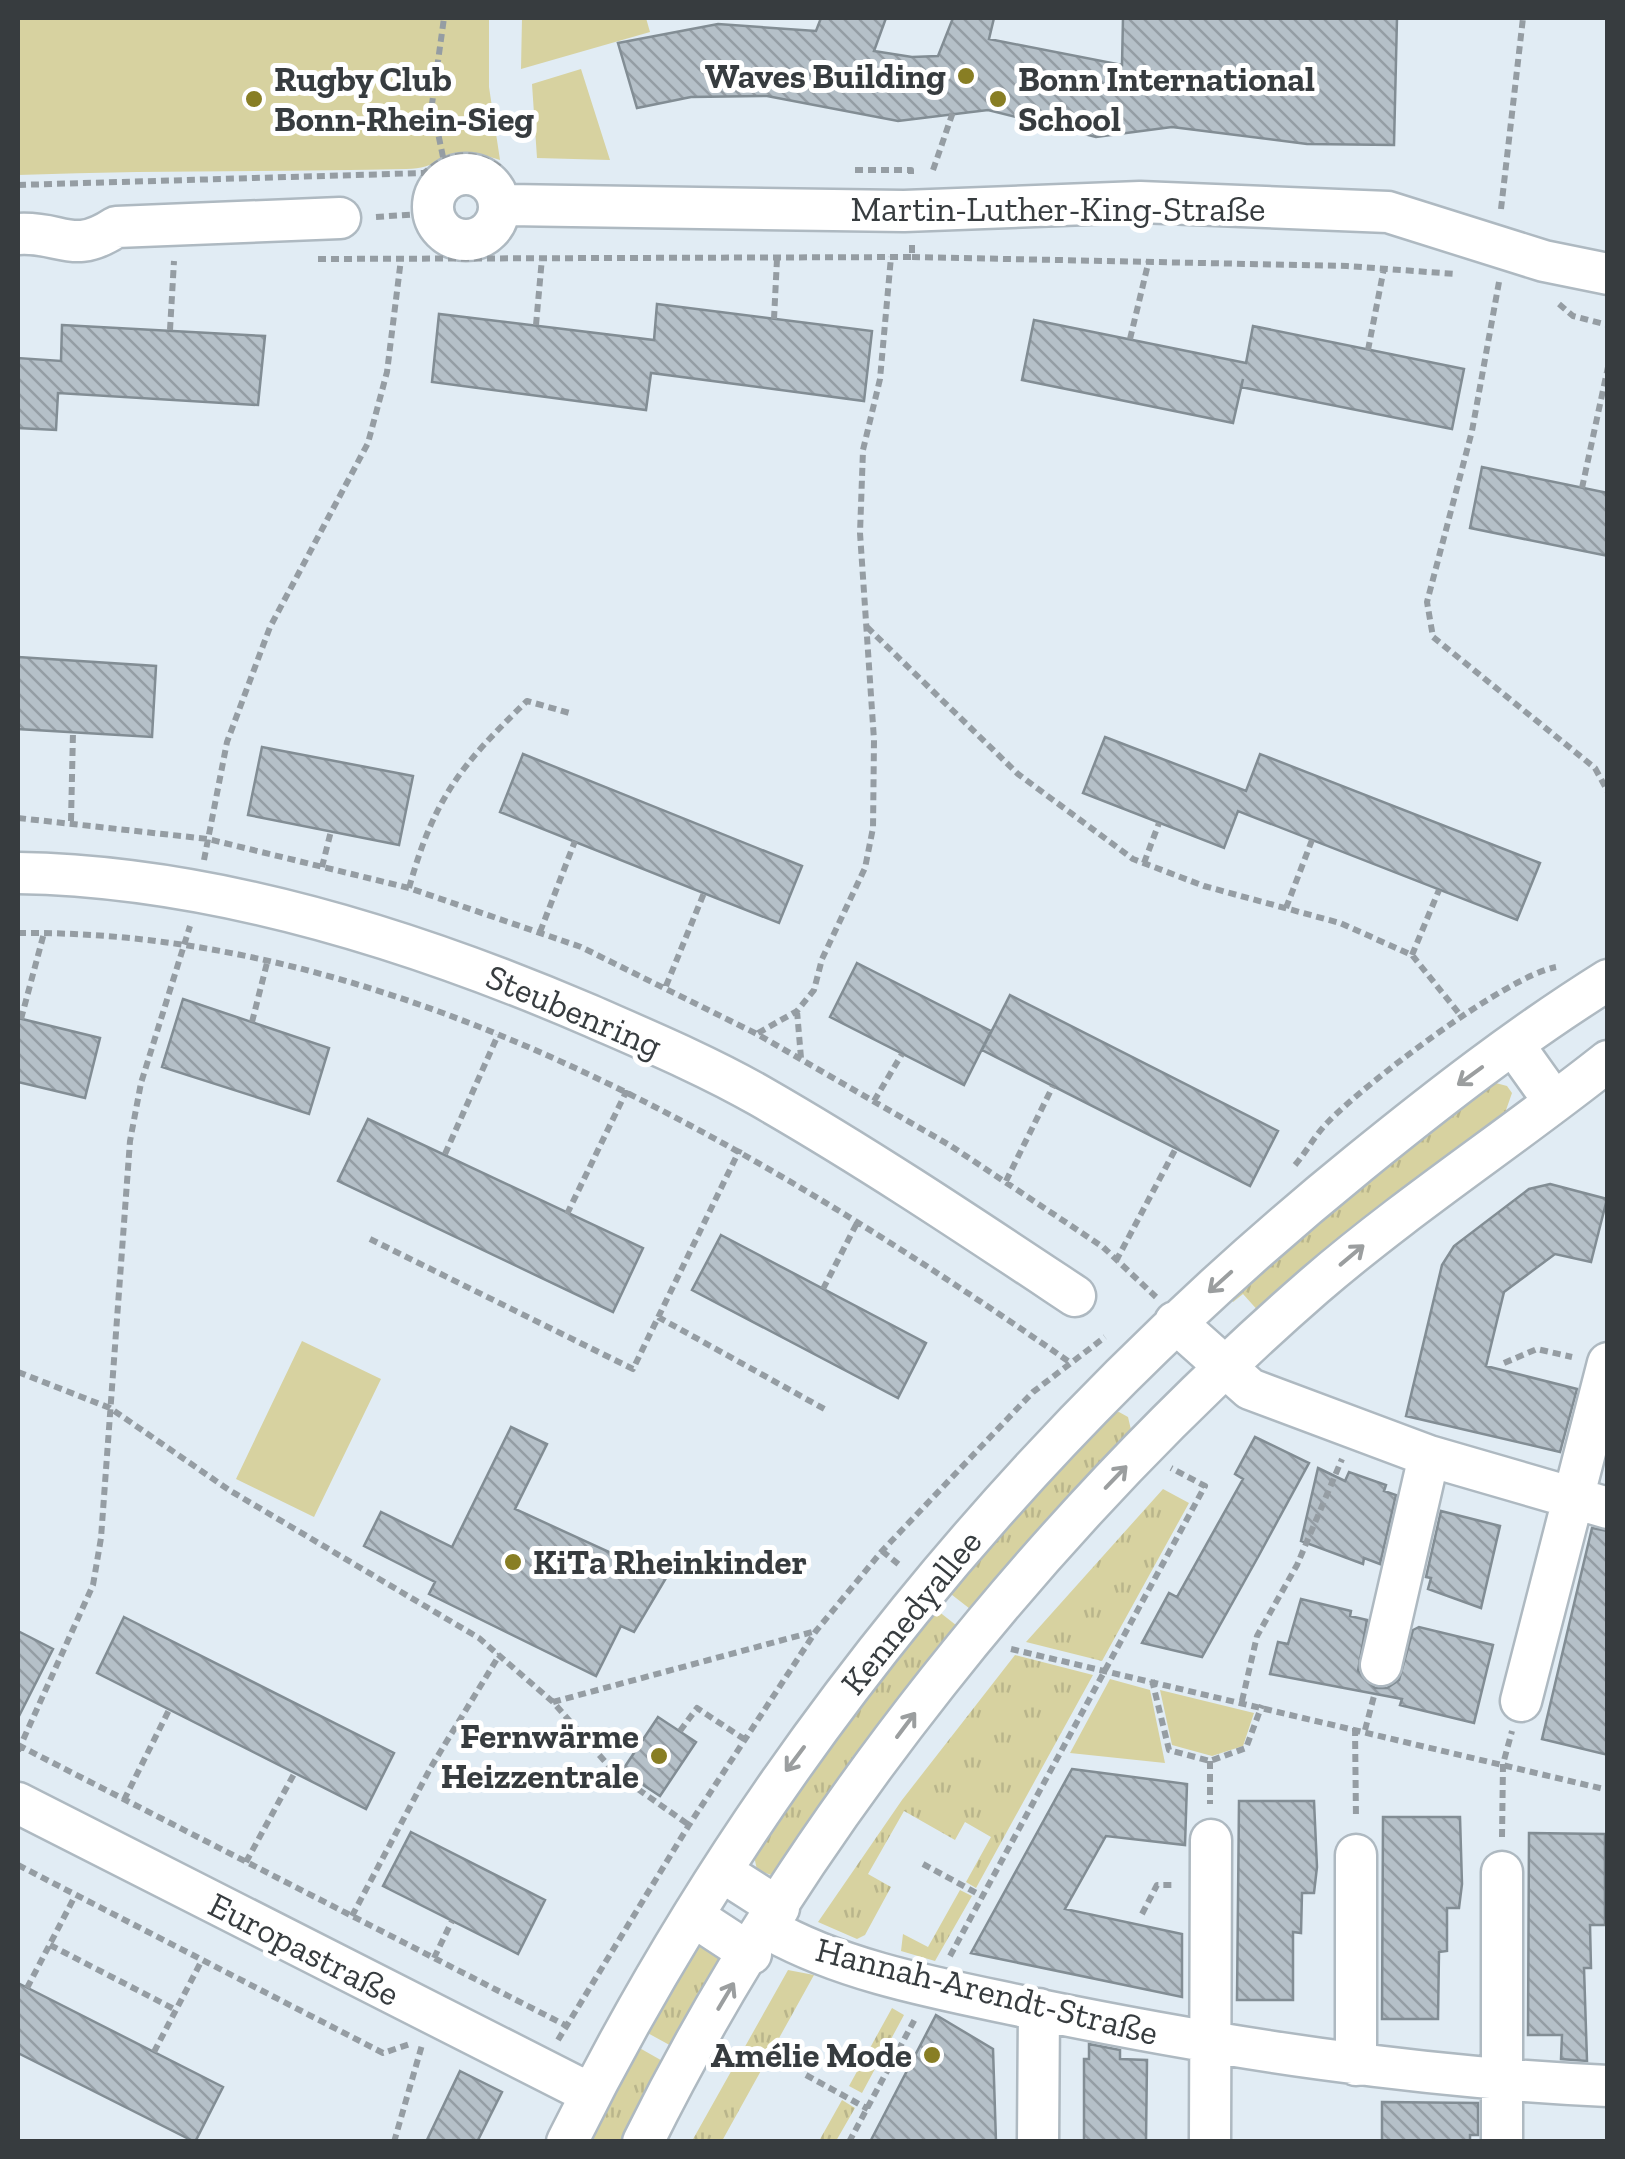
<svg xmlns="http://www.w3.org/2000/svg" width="1625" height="2159" font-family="'Zilla Slab',serif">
  <defs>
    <pattern id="grass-tufts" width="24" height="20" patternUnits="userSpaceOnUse" patternTransform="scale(2.5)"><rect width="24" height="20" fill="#d7d2a0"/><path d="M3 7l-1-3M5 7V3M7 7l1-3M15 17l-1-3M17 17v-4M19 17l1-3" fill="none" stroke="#b9b58b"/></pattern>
    <pattern id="building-back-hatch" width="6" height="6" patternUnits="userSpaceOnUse" patternTransform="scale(2.5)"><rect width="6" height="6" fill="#b5c0c8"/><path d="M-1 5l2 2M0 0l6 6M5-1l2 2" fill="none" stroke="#949da4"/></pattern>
  </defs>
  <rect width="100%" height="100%" fill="#e1ecf4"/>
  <path fill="url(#grass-tufts)" d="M 1492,1082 L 1507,1086 L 1512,1093 L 1505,1113 L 1426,1173 L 1261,1314 L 1243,1294 L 1233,1302 L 1227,1295 L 1271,1255 Z
    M 1119,1412 L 1128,1417 L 1132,1434 L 974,1612 L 947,1591 L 1110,1413 Z
    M 1163,1489 L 1189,1503 L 1102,1661 L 1026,1642 Z
    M 933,1607 L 961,1629 L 774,1876 L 757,1870 L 753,1851 Z
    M 1015,1655 L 1093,1675 L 976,1888 L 966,1882 L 991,1837 L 965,1822 L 955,1840 L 904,1811 L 868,1874 L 891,1887 L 865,1935 L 857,1939 L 818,1922 L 902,1800 Z
    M 960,1890 L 972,1896 L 935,1961 L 901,1951 L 903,1934 L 928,1947 Z
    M 701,1945 L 720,1955 L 722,1962 L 675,2048 L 644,2031 L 695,1948 Z
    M 788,1970 L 814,1975 L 722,2141 L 692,2141 Z
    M 892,2008 L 904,2015 L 862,2093 L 849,2086 Z
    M 636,2046 L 666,2063 L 625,2141 L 585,2142 Z
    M 842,2100 L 855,2108 L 836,2141 L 819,2141 Z"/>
  <path fill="#d7d2a0" d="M 18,18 L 489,18 L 489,87 L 500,160 C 439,140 449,169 406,169 C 277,172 147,170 18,175 Z
    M 522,18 L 646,18 L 650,32 L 521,69 Z
    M 581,69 L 610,160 L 537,158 L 532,84 Z
    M 302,1341 L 381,1379 L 314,1517 L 236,1479 Z
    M 1110,1679 L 1150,1690 L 1165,1763 L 1070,1753 Z
    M 1160,1690 L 1254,1713 L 1243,1746 L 1212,1756 L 1172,1745 Z"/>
  <path fill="url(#building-back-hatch)" stroke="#828d94" stroke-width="2.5" d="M 821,18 L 886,18 L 874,51 L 912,57 L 938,56 L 953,18 L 994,18 L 989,39 L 1122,65 L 1123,18 L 1397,18 L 1394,145 L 1307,144 L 1172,127 L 1096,137 L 988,110 L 898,121 L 767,96 L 691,97 L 637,108 L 618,43 L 718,24 L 816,31 Z
    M 657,304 L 872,331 L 864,401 L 651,373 L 646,410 L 432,382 L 439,314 L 654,340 Z
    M 1034,320 L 1246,363 L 1253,326 L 1464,369 L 1452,429 L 1241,387 L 1243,379 L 1233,423 L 1022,380 Z
    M 62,325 L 265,336 L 258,405 L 58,393 L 56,430 L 18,428 L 18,358 L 61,361 Z
    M 1482,467 L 1608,493 L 1608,556 L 1470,528 Z
    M 18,657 L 156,666 L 152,737 L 18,729 Z
    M 1105,737 L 1246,791 L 1260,754 L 1540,863 L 1517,920 L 1238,811 L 1224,848 L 1083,793 Z
    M 262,747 L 413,776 L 399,845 L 248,815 Z
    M 523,754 L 802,866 L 779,923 L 500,812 Z
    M 857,963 L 991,1031 L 964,1085 L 830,1017 Z
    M 1010,995 L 1278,1131 L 1250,1186 L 982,1050 Z
    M 183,999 L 329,1048 L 309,1114 L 162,1067 Z
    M 18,1018 L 100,1038 L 85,1098 L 18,1082 Z
    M 368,1119 L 643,1248 L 613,1312 L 338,1181 Z
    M 1550,1184 L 1607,1199 L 1591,1262 L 1555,1254 L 1504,1292 L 1486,1366 L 1577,1389 L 1560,1452 L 1406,1416 L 1442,1265 L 1454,1246 L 1529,1189 Z
    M 721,1235 L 926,1343 L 898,1398 L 692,1290 Z
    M 511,1427 L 547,1444 L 515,1509 L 666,1578 L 634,1632 L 621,1626 L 596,1676 L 429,1594 L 435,1582 L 364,1546 L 381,1512 L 452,1547 Z
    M 1255,1437 L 1309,1463 L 1258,1557 L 1202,1657 L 1142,1643 L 1169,1593 L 1177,1597 L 1243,1479 L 1235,1474 Z
    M 1318,1468 L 1345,1481 L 1349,1472 L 1386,1485 L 1384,1491 L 1396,1495 L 1380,1564 L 1364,1558 L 1363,1564 L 1301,1541 Z
    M 1441,1511 L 1500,1526 L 1481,1608 L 1428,1589 L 1431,1578 L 1426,1577 Z
    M 1592,1528 L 1608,1531 L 1608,1755 L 1542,1739 Z
    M 1301,1599 L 1351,1611 L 1350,1616 L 1367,1620 L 1358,1671 L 1375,1688 L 1387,1688 L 1399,1680 L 1413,1630 L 1419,1627 L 1493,1645 L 1474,1723 L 1400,1705 L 1402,1699 L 1270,1674 L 1278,1642 L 1288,1644 Z
    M 124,1617 L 394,1753 L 366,1809 L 97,1673 Z
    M 18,1631 L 53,1649 L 18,1718 Z
    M 658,1717 L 696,1742 L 660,1796 L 622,1771 Z
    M 1072,1769 L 1187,1784 L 1185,1845 L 1106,1836 L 1065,1909 L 1182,1934 L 1182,1997 L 971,1953 Z
    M 1239,1801 L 1314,1801 L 1317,1867 L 1314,1893 L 1302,1893 L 1301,1933 L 1293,1932 L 1293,2000 L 1237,2000 Z
    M 1383,1817 L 1460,1817 L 1462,1884 L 1459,1908 L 1447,1908 L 1447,1951 L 1439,1952 L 1438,2019 L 1382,2019 Z
    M 411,1832 L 545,1900 L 518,1954 L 383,1886 Z
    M 1529,1833 L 1605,1834 L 1605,1925 L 1590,1925 L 1591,1968 L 1584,1968 L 1587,2061 L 1561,2059 L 1562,2035 L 1528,2035 Z
    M 18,1983 L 223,2087 L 195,2142 L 18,2053 Z
    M 936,2015 L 993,2049 L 996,2142 L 870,2142 Z
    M 1089,2044 L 1120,2050 L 1120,2059 L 1147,2060 L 1146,2142 L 1084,2142 L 1084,2059 L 1089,2059 Z
    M 460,2071 L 502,2092 L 477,2142 L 426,2142 Z
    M 1382,2102 L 1478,2103 L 1478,2135 L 1470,2135 L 1470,2142 L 1382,2142 Z"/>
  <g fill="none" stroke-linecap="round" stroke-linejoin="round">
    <defs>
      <path id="minor" d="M433 207a33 33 0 1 1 66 0a33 33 0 1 1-66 0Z
        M 500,205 L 904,211 L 1140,202 L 1388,212 L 1544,261 L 1608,274
        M 18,234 C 62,231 72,256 116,227 L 340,218
        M 18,873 C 212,876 412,939 589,1015 C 646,1040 706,1065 760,1096 C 868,1158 971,1227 1075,1296
        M 1513,1044 L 1553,1100
        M 1175,1322 L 1250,1389 L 1429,1456 L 1608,1508
        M 1381,1665 L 1429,1456
        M 1521,1701 L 1608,1363
        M 18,1803 L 591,2094
        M 721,1871 L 779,1908
        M 1502,1872 L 1502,2142
        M 693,1916 L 751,1954
        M 767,1928 C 845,1973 947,1990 1035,2009 C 1225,2048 1414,2077 1608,2086
        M 1356,2065 L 1356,1855
        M 567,2142 C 756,1761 1030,1430 1359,1163 C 1439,1098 1520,1035 1608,980
        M 643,2142 C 800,1824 1048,1518 1314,1286 C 1408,1205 1511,1138 1608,1061
        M 1038,2142 L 1039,2009
        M 1210,2142 L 1211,1840"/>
    </defs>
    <use href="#minor" stroke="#aeb9c1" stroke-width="45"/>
    <path stroke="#959da3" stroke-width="6" stroke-dasharray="8 5" stroke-linecap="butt" d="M 443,157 L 432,104 L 444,18
      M 855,170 L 911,170 L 911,176
      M 933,170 L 953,112
      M 18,185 L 424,173 C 452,150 473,150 503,169
      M 1501,209 L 1523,18
      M 376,217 L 434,213
      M 912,257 L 1347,266 L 1455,274
      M 318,259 L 912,257 L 912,243
      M 1499,282 L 1472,431 L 1427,602 L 1433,637 L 1595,768 L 1608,792
      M 1559,304 L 1573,316 L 1608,325
      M 774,319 L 777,259
      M 536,325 L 542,258
      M 170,330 L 174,261
      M 1130,339 L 1149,260
      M 1368,350 L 1384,268
      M 1582,488 L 1608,367
      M 867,627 L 1018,774 L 1133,859 L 1204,886 L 1340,923 L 1412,955 L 1462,1017
      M 18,818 L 208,839 L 409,888 L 581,947 L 757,1034 L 951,1146 L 1103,1247 L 1156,1297
      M 71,821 L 73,732
      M 204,860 L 227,742 L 270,627 L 368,443 L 387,372 L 401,259
      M 1144,863 L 1159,823
      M 322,867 L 331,831
      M 409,888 C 434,798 461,765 527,701 L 573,714
      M 1286,908 L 1312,840
      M 540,932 L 575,841
      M 18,933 C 402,929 765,1152 1071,1363
      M 1412,955 L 1439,890
      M 666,986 L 704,893
      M 797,1011 L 801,1058
      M 21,1019 L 44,933
      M 252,1022 L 267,963
      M 758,1033 L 797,1011 L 814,990 L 822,959 L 865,868 L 873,828 L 874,740 L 860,533 L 863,450 L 880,379 L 891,257
      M 874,1101 L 902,1054
      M 445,1154 L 498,1035
      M 1295,1165 C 1307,1151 1315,1135 1328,1122 C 1367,1082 1505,977 1556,967
      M 1006,1181 L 1053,1086
      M 567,1214 L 627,1090
      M 370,1239 L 633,1369 L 740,1149
      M 1116,1261 L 1176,1148
      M 823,1289 L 858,1221
      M 658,1317 L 828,1411
      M 1504,1363 L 1537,1349 L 1572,1357
      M 18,1372 L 110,1408 L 229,1490 L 479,1638 L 553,1702 L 615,1773 L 689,1825
      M 882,1551 L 902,1567
      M 1011,1649 L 1608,1790
      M 1152,1680 L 1169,1750 L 1210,1761 L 1246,1748 L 1262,1705
      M 1242,1701 L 1257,1636 L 1297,1565 L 1342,1459
      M 553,1702 L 816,1631
      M 1355,1728 L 1356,1819
      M 1365,1730 L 1374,1696
      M 680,1731 L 697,1708 L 744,1739
      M 18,1745 L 565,2025
      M 18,1751 L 93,1585 L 101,1538 L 130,1141 L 141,1083 L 190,926
      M 1210,1761 L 1210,1804
      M 124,1800 L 169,1710
      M 1502,1837 L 1503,1764 L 1512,1731
      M 246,1862 L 294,1774
      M 923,1864 L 982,1896
      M 18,1865 L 383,2053 L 410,2044
      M 1142,1914 L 1157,1885 L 1175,1885
      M 352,1916 L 431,1767 L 500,1654
      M 50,1945 L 176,2010
      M 950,1956 L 1205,1486 L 1171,1468
      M 434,1958 L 452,1921
      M 27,1988 L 75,1896
      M 558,2040 L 689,1825 L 816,1631 L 882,1551 L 1033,1392 L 1105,1337
      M 154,2052 L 202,1960
      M 806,2075 L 868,2109
      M 394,2142 L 422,2045
      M 849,2142 L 915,2019"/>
    <use href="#minor" stroke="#fff" stroke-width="40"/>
  </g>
  <defs><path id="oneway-shaft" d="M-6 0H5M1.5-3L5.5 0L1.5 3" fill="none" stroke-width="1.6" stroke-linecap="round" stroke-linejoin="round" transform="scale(2.5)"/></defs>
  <g stroke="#9b9e9f">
    <use href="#oneway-shaft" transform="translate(1470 1076) rotate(144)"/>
    <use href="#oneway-shaft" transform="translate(1352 1255) rotate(-40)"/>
    <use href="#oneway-shaft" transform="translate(1220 1282) rotate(138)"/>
    <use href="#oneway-shaft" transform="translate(1116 1477) rotate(-46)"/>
    <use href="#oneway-shaft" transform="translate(906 1725) rotate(-53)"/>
    <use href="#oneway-shaft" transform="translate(795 1759) rotate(127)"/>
    <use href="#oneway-shaft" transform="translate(726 1996) rotate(-59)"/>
  </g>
  <g fill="#887e24" stroke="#fff" stroke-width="4">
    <circle cx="966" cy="76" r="10"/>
    <circle cx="254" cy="99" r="10"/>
    <circle cx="998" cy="99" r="10"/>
    <circle cx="513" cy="1562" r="10"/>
    <circle cx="659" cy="1756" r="10"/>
    <circle cx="932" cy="2055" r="10"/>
  </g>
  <g text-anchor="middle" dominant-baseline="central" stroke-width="10" stroke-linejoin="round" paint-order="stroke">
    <g font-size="35" font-weight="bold" fill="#373c3f" stroke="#fff" text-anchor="end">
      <text x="946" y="76">Waves Building</text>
      <text x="274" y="79" text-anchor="start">Rugby Club<tspan x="274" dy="40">Bonn-Rhein-Sieg</tspan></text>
      <text x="1018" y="79" text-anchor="start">Bonn International<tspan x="1018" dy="40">School</tspan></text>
      <text x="533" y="1562" text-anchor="start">KiTa Rheinkinder</text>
      <text x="639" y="1736">Fernwärme<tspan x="639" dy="40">Heizzentrale</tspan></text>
      <text x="912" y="2055">Amélie Mode</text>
    </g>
    <g font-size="35" fill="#373c3f" stroke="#fff">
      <text x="1058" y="209">Martin-Luther-King-Straße</text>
      <text transform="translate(574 1011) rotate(23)">Steubenring</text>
      <text transform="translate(911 1612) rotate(-51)">Kennedyallee</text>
      <text transform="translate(304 1949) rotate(27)">Europastraße</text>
      <text transform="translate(987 1991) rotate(14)">Hannah-Arendt-Straße</text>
    </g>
  </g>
  <rect width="1625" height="2159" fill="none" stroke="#373c3f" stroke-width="40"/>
</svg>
